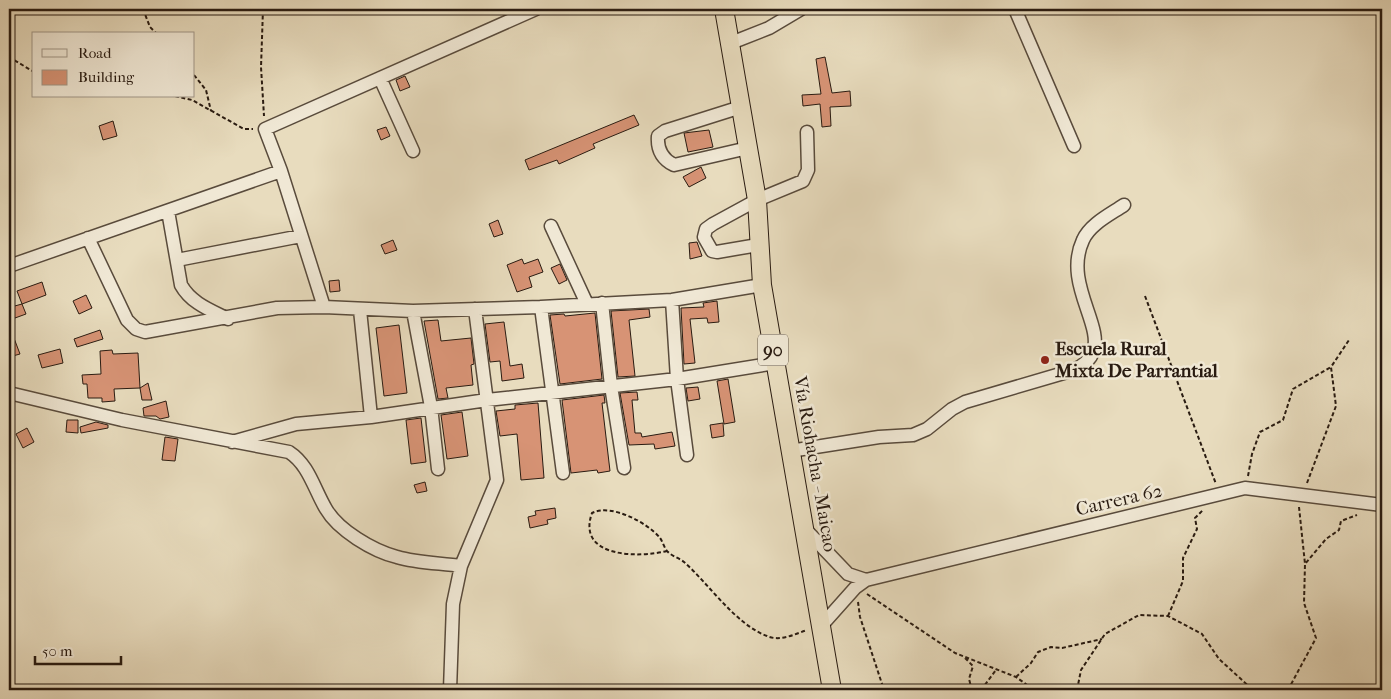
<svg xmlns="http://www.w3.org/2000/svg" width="1391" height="699" font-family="'IM FELL French Canon',serif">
  <rect width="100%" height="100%" fill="#e8dcbe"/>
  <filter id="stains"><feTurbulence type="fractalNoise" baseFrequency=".004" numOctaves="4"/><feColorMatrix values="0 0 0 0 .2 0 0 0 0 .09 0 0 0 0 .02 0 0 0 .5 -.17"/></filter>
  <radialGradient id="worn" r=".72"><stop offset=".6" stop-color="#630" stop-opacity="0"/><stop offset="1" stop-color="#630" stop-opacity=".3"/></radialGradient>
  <path fill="#d79375" stroke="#291b11" d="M 825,57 L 832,93 L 850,91 L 851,106 L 830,107 L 831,126 L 822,127 L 820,104 L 803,106 L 802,95 L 821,94 L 816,59 Z
    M 405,76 L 410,87 L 400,91 L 396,80 Z
    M 634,115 L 639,125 L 593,144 L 595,148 L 559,164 L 557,160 L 529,170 L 525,160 Z
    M 113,121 L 117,136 L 103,140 L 99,126 Z
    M 386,127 L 390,136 L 381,140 L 377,130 Z
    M 709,130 L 713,147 L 688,152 L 684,133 Z
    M 701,167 L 706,178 L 689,187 L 683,177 Z
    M 498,220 L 503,234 L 494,237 L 489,224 Z
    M 393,240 L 397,250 L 385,254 L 381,245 Z
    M 697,242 L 702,256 L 690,259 L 689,243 Z
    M 522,259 L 524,264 L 538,259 L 543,272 L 529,277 L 532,287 L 517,292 L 507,265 Z
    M 560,264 L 567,280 L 559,284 L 551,268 Z
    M 339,280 L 340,291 L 330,292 L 329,281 Z
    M 42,282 L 46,295 L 22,304 L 17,291 Z
    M 86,295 L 92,308 L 79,314 L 73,301 Z
    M 717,301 L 719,322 L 708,323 L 707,318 L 690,319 L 695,363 L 684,364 L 681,308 L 704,307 L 703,303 Z
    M 22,304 L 26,314 L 15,318 L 11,307 Z
    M 649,309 L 650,317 L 629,320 L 635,376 L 618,377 L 611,311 Z
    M 595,313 L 602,379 L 560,384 L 550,315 L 564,314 L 565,316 Z
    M 438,320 L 441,341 L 471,338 L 474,364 L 471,365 L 473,385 L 446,388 L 448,398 L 438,399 L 424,321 Z
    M 504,322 L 510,366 L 522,364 L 524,378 L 502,381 L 500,361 L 490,362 L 485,324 Z
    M 9,325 L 20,354 L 9,357 Z
    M 399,325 L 407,393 L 384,396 L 376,328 Z
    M 100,330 L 103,339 L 77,347 L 74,339 Z
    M 60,349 L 63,363 L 42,368 L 38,355 Z
    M 112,350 L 113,354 L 138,353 L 140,388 L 114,389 L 115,401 L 102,402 L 102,398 L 88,398 L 87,384 L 83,384 L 82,375 L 101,374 L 100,351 Z
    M 728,379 L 735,422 L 724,424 L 717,381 Z
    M 148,383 L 152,400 L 142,400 L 140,388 Z
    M 698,387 L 700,399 L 688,401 L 686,388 Z
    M 637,392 L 638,400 L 632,400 L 635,433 L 641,433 L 642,437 L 672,432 L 675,446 L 655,449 L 654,444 L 629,445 L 620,393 Z
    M 604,395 L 605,403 L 602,403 L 610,471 L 598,473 L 597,470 L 571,473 L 562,400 Z
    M 166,401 L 169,417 L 160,419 L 156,416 L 144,416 L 143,408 Z
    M 538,403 L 544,478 L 521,480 L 517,434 L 500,436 L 496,411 L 515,409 L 515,405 Z
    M 462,412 L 468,456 L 447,459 L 441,415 Z
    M 421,418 L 426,462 L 411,464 L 406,420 Z
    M 67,420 L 78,420 L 78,433 L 66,432 Z
    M 96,422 L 108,425 L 108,428 L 81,433 L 80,427 Z
    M 723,423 L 724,436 L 712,438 L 710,425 Z
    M 27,428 L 34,442 L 23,448 L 16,434 Z
    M 165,437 L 178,439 L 175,461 L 162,460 Z
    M 425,482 L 427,491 L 417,493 L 414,485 Z
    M 555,508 L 556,518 L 547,520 L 548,524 L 530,528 L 528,517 L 536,515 L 535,511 Z"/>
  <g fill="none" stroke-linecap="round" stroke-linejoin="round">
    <defs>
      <path id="minor" d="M 1015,9 L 1074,146
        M 731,43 L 769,28 L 801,9
        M 380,78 L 413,151
        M 741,107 L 665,131 L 658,136 C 657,149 662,159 674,165 L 748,148
        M 168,211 L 181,285 C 191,303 210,310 228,319
        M 551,226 L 587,304
        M 88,238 L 127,320 L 136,329 L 145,332 L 277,308 L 324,307 L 413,311 L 541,307 L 672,300 L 762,285
        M 758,245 L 717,252 L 712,251 L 704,237 L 706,229 L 713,224 L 757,200 L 803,181 L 808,170 L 807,132
        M 177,260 L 301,236
        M 9,266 L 281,171
        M 672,300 L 677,379 L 687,455
        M 602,303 L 611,386 L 624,468
        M 324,307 L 281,171 L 265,129 L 536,9
        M 541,307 L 563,473
        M 360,310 L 371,417
        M 413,311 L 431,407 L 438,469
        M 9,393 L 122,420 L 289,452 C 309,465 314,489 326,509 C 338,530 373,551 397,557 C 417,563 440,563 461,566
        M 232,442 L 296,424 L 371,417 L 487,400 L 677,379 L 775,363
        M 790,451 L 879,437 L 913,435 L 927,429 L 952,409 L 965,402 L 1074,370 C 1082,366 1090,361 1093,352 C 1104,325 1063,283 1083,240 C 1090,224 1111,214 1124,205
        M 804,528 L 848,574 L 866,580
        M 822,625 L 855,588 L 866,580 L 1245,488 L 1382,505
        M 450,690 L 453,604 L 461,566 L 497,480 L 475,309"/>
      <path id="highway" d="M 724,9 L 757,200 L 762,285 L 832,690"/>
    </defs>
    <use href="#minor" stroke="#594b3c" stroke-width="15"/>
    <use href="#highway" stroke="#291b11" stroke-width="20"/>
    <path stroke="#291b11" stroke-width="2" stroke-dasharray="4 2.5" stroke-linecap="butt" d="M 143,9 L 150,27 L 157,34
      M 263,9 L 261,67 L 264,116
      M 9,57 L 34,72
      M 194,75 L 206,90 L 211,111
      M 175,96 L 192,100 L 244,129 L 253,129
      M 1145,296 L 1216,484
      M 1248,476 L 1252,454 L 1260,432 L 1283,420 L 1293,389 L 1331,367
      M 1307,483 L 1336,406 L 1331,367 L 1349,340
      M 1299,507 L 1305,564
      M 667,551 C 639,558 576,558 592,513 C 611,503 648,523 660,538 C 663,542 664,548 668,552 C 672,556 679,558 684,562 C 709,584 735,624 767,636 C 780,642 795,634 807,630
      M 867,594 L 955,653 L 1016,677 L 1034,690
      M 858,602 L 860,617 L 884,690
      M 1168,616 L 1183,581 L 1183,558 L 1197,529 L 1195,518 L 1203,510
      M 965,658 L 973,666 L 969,679 L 972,690
      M 1016,677 L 1031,663 L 1038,652 L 1051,647 L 1062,648 L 1102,639
      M 981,690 L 996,670
      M 1077,690 L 1081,670 L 1105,634 L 1139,615 L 1168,616 L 1202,634 L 1219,659 L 1253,690
      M 1288,690 L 1316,638 L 1304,603 L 1305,564 L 1326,539 L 1339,530 L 1341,521 L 1357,515"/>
    <use href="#minor" stroke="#f0e8d5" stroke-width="12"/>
    <use href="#highway" stroke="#e8dcbe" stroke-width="18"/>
  </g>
  <circle fill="#8f2418" stroke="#f0e8d5" stroke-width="2" cx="1045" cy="360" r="5"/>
  <g text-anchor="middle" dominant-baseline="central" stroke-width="5" stroke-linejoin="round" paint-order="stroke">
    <rect fill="#f0e8d5" stroke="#65584c" stroke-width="1" x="758" y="334.5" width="30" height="31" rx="4"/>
    <g font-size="18" font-weight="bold" fill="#291b11">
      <text x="773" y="350">90</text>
    </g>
    <g font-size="19" font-weight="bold" fill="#291b11" stroke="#f0e8d5" text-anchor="start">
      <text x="1055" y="349">Escuela Rural<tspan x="1055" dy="22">Mixta De Parrantial</tspan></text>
    </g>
    <g font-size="19" fill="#291b11" stroke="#f0e8d5">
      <text transform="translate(815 464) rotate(80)">Vía Riohacha - Maicao</text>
      <text transform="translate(1119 500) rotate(-13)">Carrera 62</text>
    </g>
  </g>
  <rect width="1391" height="699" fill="none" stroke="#e8dcbe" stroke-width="30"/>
  <rect x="10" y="10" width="1371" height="679" fill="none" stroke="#291b11" stroke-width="2.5"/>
  <rect x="15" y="15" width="1361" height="669" fill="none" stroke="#291b11"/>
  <rect x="32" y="32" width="162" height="65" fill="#f0e8d5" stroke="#a09687"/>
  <rect x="42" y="49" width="25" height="8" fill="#f0e8d5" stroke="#a09687"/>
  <text x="78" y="58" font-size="15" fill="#291b11">Road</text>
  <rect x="42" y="70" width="25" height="15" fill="#d79375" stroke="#a09687"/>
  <text x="78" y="82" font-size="15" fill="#291b11">Building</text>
  <path d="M35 656v8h86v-8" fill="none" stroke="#291b11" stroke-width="2.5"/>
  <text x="42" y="656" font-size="15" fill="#291b11" stroke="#f0e8d5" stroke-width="4" paint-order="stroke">50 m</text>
  <rect width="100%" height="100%" filter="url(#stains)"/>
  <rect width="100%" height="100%" fill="url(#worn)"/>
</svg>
